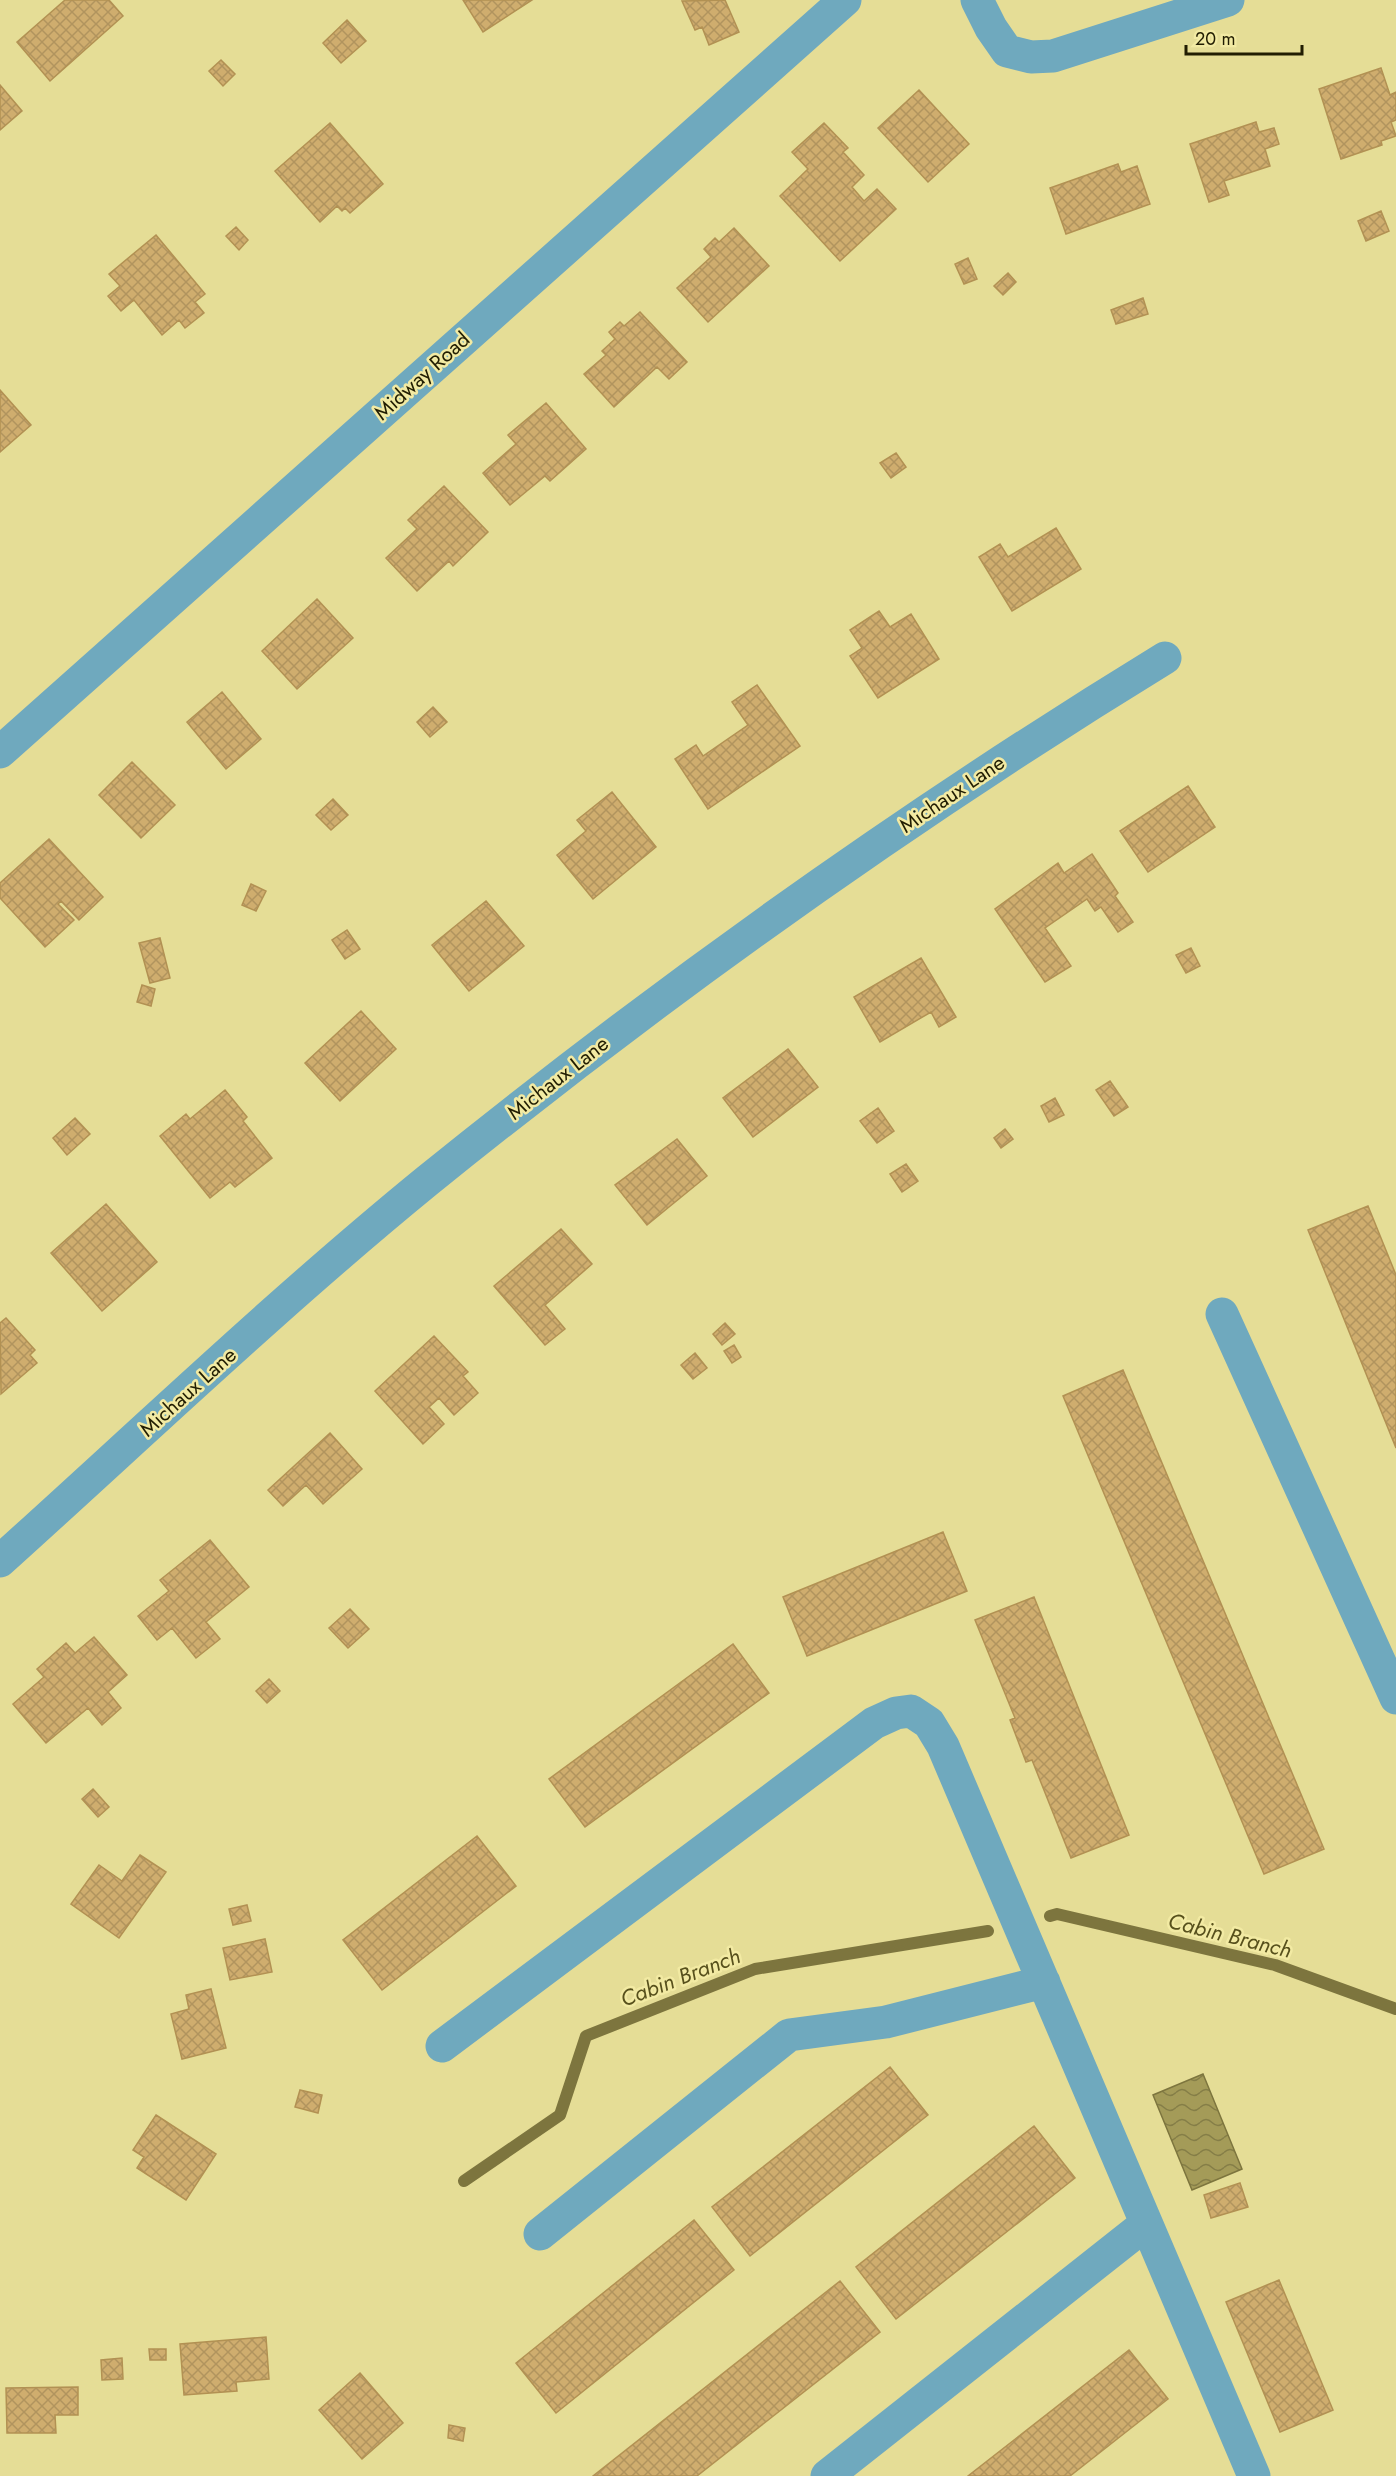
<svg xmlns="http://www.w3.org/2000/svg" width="1396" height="2476" font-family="Jost,sans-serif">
  <defs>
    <pattern id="water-waves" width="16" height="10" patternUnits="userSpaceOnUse" patternTransform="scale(1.5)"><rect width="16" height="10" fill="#a49b58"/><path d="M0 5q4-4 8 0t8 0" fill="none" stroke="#857e47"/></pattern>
    <pattern id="building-cross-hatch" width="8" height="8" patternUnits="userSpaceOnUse" patternTransform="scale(1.5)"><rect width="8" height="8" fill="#cfad6e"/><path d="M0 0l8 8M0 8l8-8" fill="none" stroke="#b1945e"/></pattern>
  </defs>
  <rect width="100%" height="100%" fill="#e5dd96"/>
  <path fill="url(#water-waves)" stroke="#7d753e" stroke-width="1.5" d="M 1203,2074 L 1242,2169 L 1192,2190 L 1153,2095 Z"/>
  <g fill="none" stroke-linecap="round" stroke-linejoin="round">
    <path stroke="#7d753e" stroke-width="12" d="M 1050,1916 L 1057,1914 L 1275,1965 L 1396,2009
      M 464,2181 L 560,2115 L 586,2036 L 755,1969 L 988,1931"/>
  </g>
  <path fill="url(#building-cross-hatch)" stroke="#b29153" stroke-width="1.5" d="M 65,0 L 109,0 L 123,16 L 50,81 L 17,42 Z
    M 463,0 L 532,0 L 483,32 Z
    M 725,0 L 739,32 L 709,45 L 702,27 L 695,30 L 682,1 Z
    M 347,20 L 366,41 L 341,63 L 323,43 Z
    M 221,60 L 235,74 L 223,86 L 209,71 Z
    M 1381,68 L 1390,95 L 1396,92 L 1396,120 L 1391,122 L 1396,136 L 1381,141 L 1382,145 L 1341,159 L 1319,89 Z
    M 0,85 L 22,111 L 0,130 Z
    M 919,90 L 969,144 L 928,182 L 878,128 Z
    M 1256,122 L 1259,132 L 1274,128 L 1279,144 L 1265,149 L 1270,166 L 1224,181 L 1229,195 L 1209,202 L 1190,144 Z
    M 330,123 L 383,184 L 350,213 L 345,208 L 342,211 L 337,206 L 320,222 L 275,171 Z
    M 824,123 L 848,148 L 843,152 L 864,175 L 852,187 L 864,201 L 877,189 L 896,209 L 840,261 L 780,196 L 808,169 L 792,152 Z
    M 1118,164 L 1121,172 L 1137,166 L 1150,204 L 1066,234 L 1050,188 Z
    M 1381,211 L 1389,231 L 1366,241 L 1358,221 Z
    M 236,227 L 248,240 L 239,250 L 226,236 Z
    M 734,228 L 769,266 L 708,322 L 677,288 L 711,257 L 704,249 L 715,238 L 719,242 Z
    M 156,235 L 205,294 L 195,302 L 204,313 L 185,328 L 179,320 L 162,335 L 134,300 L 121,311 L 108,296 L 120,286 L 109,274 Z
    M 968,258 L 977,279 L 964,284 L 955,264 Z
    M 1008,273 L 1016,282 L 1003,295 L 994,286 Z
    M 1143,298 L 1148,314 L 1116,324 L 1111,310 Z
    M 640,312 L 687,362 L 669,379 L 657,367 L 614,407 L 584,374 L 606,355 L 602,351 L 615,339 L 609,332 L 620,322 L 624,326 Z
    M 0,390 L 31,425 L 0,452 Z
    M 546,403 L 586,449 L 550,481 L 545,476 L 510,505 L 483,473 L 516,444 L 508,435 Z
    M 896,453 L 906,467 L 891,478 L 880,463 Z
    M 444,486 L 488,532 L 453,566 L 449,561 L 417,591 L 386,558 L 417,529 L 408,520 Z
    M 1056,528 L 1081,569 L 1012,611 L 979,557 L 1000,544 L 1008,557 Z
    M 317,599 L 353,638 L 297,689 L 262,651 Z
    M 879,611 L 890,627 L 911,614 L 939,659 L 878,698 L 850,656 L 862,648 L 850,630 Z
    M 757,685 L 800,746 L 708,809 L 675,759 L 696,745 L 703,756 L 748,725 L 732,702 Z
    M 222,692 L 261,739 L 226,769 L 187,722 Z
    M 433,707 L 447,722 L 430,737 L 417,722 Z
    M 132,762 L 175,805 L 141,838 L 99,795 Z
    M 1188,786 L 1215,827 L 1148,872 L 1120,831 Z
    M 612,792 L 656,847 L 593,899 L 557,855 L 586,831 L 577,820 Z
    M 333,799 L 348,815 L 331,830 L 316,815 Z
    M 49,839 L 103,897 L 79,920 L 61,901 L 58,904 L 74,920 L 45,947 L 0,898 L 0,883 Z
    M 1092,854 L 1118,893 L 1115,896 L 1133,922 L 1118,932 L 1101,907 L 1095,911 L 1087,899 L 1045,928 L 1071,966 L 1045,982 L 995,909 L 1058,863 L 1064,873 Z
    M 251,884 L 266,891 L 256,911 L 242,905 Z
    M 486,901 L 524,946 L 469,991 L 432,945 Z
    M 347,930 L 360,949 L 345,959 L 332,940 Z
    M 160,938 L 170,978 L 150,983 L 139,943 Z
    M 1191,948 L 1200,966 L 1186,973 L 1176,955 Z
    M 921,958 L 956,1017 L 939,1027 L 931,1012 L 880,1042 L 854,997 Z
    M 142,985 L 155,989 L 151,1006 L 137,1002 Z
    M 361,1011 L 396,1049 L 340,1101 L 305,1063 Z
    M 788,1049 L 818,1087 L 753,1137 L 723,1098 Z
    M 1110,1081 L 1128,1107 L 1114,1116 L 1096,1090 Z
    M 225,1090 L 247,1117 L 243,1121 L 272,1158 L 235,1187 L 230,1182 L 210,1198 L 160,1136 L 186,1114 L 190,1119 Z
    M 1055,1098 L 1064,1115 L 1049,1122 L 1041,1106 Z
    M 878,1108 L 894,1131 L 877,1143 L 860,1121 Z
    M 75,1118 L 90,1134 L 67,1155 L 53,1138 Z
    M 1005,1129 L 1013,1139 L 1001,1148 L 994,1138 Z
    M 677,1139 L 707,1176 L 647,1225 L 615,1185 Z
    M 906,1164 L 918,1181 L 902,1192 L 890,1174 Z
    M 106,1204 L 157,1262 L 102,1311 L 51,1253 Z
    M 1368,1206 L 1396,1275 L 1396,1448 L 1308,1230 Z
    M 561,1229 L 592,1264 L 545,1305 L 565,1329 L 545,1345 L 494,1286 Z
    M 6,1318 L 35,1350 L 30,1355 L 37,1363 L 1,1394 L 0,1323 Z
    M 725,1323 L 735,1334 L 722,1345 L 713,1334 Z
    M 434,1336 L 468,1372 L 463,1376 L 478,1393 L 454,1415 L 439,1398 L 429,1407 L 444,1424 L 423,1444 L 375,1391 Z
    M 734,1345 L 741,1357 L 732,1363 L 724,1351 Z
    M 695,1353 L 707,1368 L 693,1379 L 681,1365 Z
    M 1123,1370 L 1324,1849 L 1264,1874 L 1063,1396 Z
    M 330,1433 L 362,1469 L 323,1504 L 306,1485 L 283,1506 L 268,1490 Z
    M 943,1532 L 967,1591 L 807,1656 L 783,1597 Z
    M 210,1540 L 249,1587 L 206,1622 L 220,1639 L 196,1658 L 172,1628 L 157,1640 L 138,1616 L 169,1591 L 160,1580 Z
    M 1034,1597 L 1129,1835 L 1071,1858 L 1032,1760 L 1026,1762 L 1010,1720 L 1015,1718 L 975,1620 Z
    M 350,1609 L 369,1629 L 348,1648 L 329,1628 Z
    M 94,1637 L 127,1675 L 108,1692 L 121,1708 L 102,1725 L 88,1708 L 46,1743 L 13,1704 L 44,1677 L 37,1669 L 66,1643 L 75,1653 Z
    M 733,1644 L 769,1693 L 585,1827 L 549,1779 Z
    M 269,1679 L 280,1691 L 267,1703 L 256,1691 Z
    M 93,1789 L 109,1807 L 98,1817 L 82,1799 Z
    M 477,1836 L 516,1886 L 382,1990 L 343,1940 Z
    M 140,1855 L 166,1872 L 119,1938 L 71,1904 L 99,1865 L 122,1881 Z
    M 247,1905 L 251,1921 L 233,1925 L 229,1909 Z
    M 265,1939 L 272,1972 L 230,1980 L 223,1948 Z
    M 211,1989 L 226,2048 L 182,2059 L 171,2014 L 189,2009 L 186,1995 Z
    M 890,2067 L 928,2115 L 750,2256 L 712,2207 Z
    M 300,2090 L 322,2095 L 318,2113 L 295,2107 Z
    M 156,2115 L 216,2154 L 186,2200 L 137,2168 L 144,2157 L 133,2150 Z
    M 1034,2126 L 1075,2178 L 896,2319 L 856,2267 Z
    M 1240,2183 L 1248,2207 L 1211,2218 L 1204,2195 Z
    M 694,2220 L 734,2270 L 556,2413 L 516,2363 Z
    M 1279,2280 L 1333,2410 L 1280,2432 L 1226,2302 Z
    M 840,2281 L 880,2332 L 697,2476 L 593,2476 Z
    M 266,2337 L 269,2379 L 236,2382 L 237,2391 L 184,2395 L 180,2344 Z
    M 149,2349 L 166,2349 L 166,2360 L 150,2360 Z
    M 1129,2350 L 1168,2399 L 1070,2476 L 968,2476 Z
    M 122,2358 L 123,2379 L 102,2380 L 101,2360 Z
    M 360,2373 L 403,2423 L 362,2459 L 319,2410 Z
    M 78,2387 L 78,2415 L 55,2415 L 56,2433 L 7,2433 L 6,2388 Z
    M 449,2425 L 465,2428 L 463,2441 L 448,2438 Z"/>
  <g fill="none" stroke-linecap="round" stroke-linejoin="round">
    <path stroke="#6fa9be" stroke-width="33" d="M 977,0 L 991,28 L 1007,51 L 1031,57 L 1053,56 L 1228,0
      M 0,752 L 845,0
      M 1222,1314 L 1396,1698
      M 0,1561 C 141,1434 280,1301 427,1181 C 662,991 907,816 1165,658
      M 442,2046 L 874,1723 L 896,1713 L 911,1711 L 929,1723 L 943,1746 L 1254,2476
      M 540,2234 L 789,2035 L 886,2022 L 1044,1982
      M 827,2476 L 1146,2224"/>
  </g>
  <g text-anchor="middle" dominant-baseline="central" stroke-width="5" stroke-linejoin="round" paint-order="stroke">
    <g font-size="21" fill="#211d02" stroke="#f2eaa3">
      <text transform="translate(422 376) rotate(-42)">Midway Road</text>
      <text transform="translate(952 794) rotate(-34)">Michaux Lane</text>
      <text transform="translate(558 1078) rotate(-38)">Michaux Lane</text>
      <text transform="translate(188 1392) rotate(-42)">Michaux Lane</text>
    </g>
    <g font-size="22" font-style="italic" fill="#57501c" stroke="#f2eaa3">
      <text transform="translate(1230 1935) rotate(14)">Cabin Branch</text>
      <text transform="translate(680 1977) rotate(-21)">Cabin Branch</text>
    </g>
  </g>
  <path d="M1186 45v9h116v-9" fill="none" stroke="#211d02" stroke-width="3"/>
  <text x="1195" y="45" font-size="18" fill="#211d02" stroke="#f2eaa3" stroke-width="4.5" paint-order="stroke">20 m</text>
</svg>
